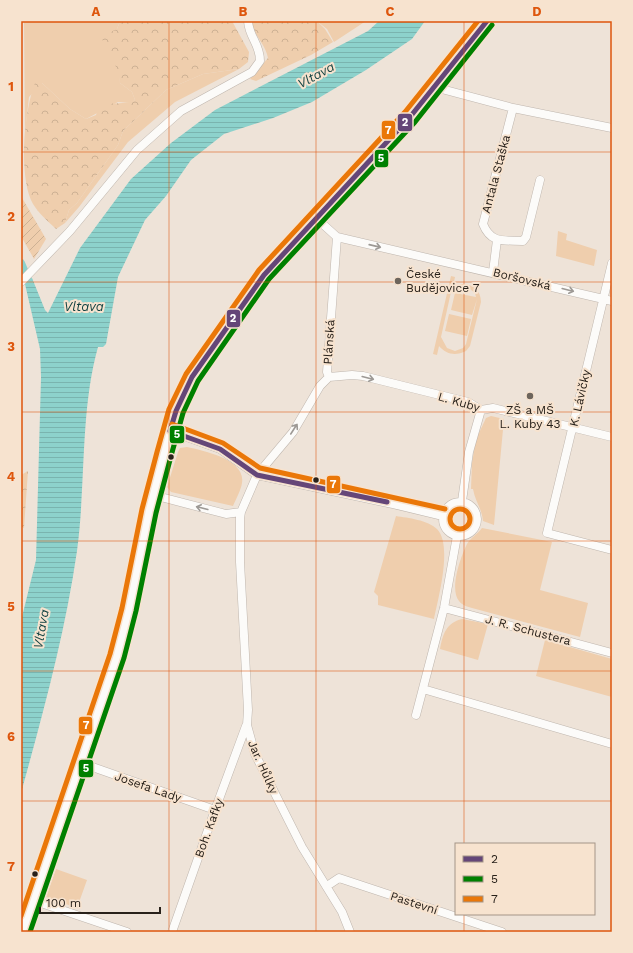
<svg xmlns="http://www.w3.org/2000/svg" width="633" height="953" font-family="'Work Sans',sans-serif">
  <defs>
    <pattern id="forest-crowns" width="20" height="18" patternUnits="userSpaceOnUse"><rect width="20" height="18" fill="#efcead"/><path d="M2 6a3 3 0 1 1 6 0M12 15a3 3 0 1 1 6 0" fill="none" stroke="#cdb194"/></pattern>
    <pattern id="garden-furrows" width="10" height="10" patternUnits="userSpaceOnUse"><rect width="10" height="10" fill="#efcead"/><path d="M-1 1l2-2M0 10L10 0M9 11l2-2" fill="none" stroke="#cdb194"/></pattern>
    <pattern id="water-rules" width="6" height="5" patternUnits="userSpaceOnUse"><rect width="6" height="5" fill="#8dd2cc"/><path d="M0 2.5h6" fill="none" stroke="#7ab4af"/></pattern>
  </defs>
  <rect width="100%" height="100%" fill="#eee3d8"/>
  <path fill="#efcead" fill-rule="evenodd" d="M 24,21 L 120,21 L 117,29 L 120,83 L 132,92 L 135,100 L 130,103 L 118,102 L 86,119 L 70,109 L 42,83 L 29,97 L 25,134 Z
    M 320,21 L 366,21 L 334,42 L 327,29 L 318,22 Z
    M 239,69 L 175,102 L 128,142 L 79,207 L 65,223 L 69,210 L 77,203 L 118,145 L 123,131 L 166,90 L 203,74 Z
    M 558,231 L 567,234 L 566,240 L 597,250 L 594,266 L 556,256 Z
    M 451,276 L 455,277 L 453,286 C 466,281 481,286 481,302 L 470,346 L 466,351 C 456,356 447,355 439,346 L 437,355 L 433,354 ZM 462,287 L 470,289 L 475,293 L 476,297 L 455,293 L 451,310 L 472,315 L 477,299 L 466,344 L 463,348 L 455,351 L 447,348 L 441,337 L 451,292 Z
    M 449,314 L 471,319 L 467,336 L 445,331 Z
    M 491,416 L 504,419 L 494,525 L 483,521 C 482,509 475,501 473,489 L 471,489 L 472,463 L 477,433 L 479,433 L 486,418 Z
    M 187,447 C 204,451 246,459 242,483 C 241,490 236,499 233,506 L 171,492 L 167,487 L 178,452 L 180,448 Z
    M 396,516 C 408,518 428,520 437,529 C 453,545 438,599 434,619 L 378,605 L 378,596 L 374,592 Z
    M 482,528 L 552,542 L 540,590 L 588,603 L 580,637 L 472,608 C 468,607 462,605 459,601 C 449,589 461,556 467,544 C 471,537 478,534 482,528 Z
    M 462,619 L 488,624 L 478,660 L 440,649 C 443,634 446,623 462,619 Z
    M 545,640 L 612,659 L 612,697 L 536,676 Z
    M 56,869 L 87,880 L 77,908 L 46,897 Z"/>
  <path fill="url(#forest-crowns)" d="M 120,21 L 232,21 L 249,52 L 248,62 L 239,69 L 203,74 L 166,90 L 123,131 L 118,145 L 77,203 L 69,210 L 65,223 L 56,229 C 48,221 39,214 33,204 C 18,178 24,110 35,83 L 42,83 L 70,109 L 86,119 L 96,115 L 99,105 C 110,102 127,105 135,100 L 132,92 L 120,83 L 118,71 L 102,39 L 104,35 L 117,29 Z
    M 251,21 L 317,21 L 325,29 L 333,42 L 311,55 L 256,81 L 250,79 L 268,58 C 265,43 254,36 251,21 Z
    M 28,471 L 24,528 L 21,526 L 21,475 Z"/>
  <path fill="url(#garden-furrows)" d="M 21,196 L 46,239 L 34,259 L 21,236 Z"/>
  <path fill="url(#water-rules)" d="M 379,21 L 425,21 L 412,39 L 366,70 L 312,102 L 273,118 L 224,134 L 191,160 L 166,196 L 145,220 L 118,277 L 106,344 L 103,347 L 98,347 C 80,411 86,485 77,551 C 65,634 43,713 21,793 L 21,621 L 36,560 L 41,377 L 40,349 L 25,284 L 32,278 L 45,310 L 48,313 L 80,248 L 131,179 L 171,143 L 215,110 L 368,31 Z"/>
  <g fill="none" stroke-linecap="round" stroke-linejoin="round">
    <path stroke="#8dd2cc" stroke-width="8" d="M 21,263 L 29,282"/>
    <defs>
      <path id="minor" d="M 434,87 L 513,108 L 612,128
        M 513,108 L 483,224 C 491,244 504,240 523,241 L 526,237 L 540,180
        M 316,218 L 337,237 L 612,301
        M 612,263 L 547,533 L 612,550
        M 493,272 L 497,240
        M 21,282 L 70,231 L 137,150 L 181,111 L 252,72 L 260,61 C 260,43 249,38 248,21
        M 329,377 L 327,372 L 337,237
        M 170,431 L 220,449 L 257,475 L 393,504 L 443,516
        M 153,495 L 226,514 L 241,512
        M 462,501 L 469,452 L 481,410
        M443 519a17 17 0 1 1 34 0a17 17 0 1 1-34 0Z
        M 444,608 L 612,653
        M 423,689 L 612,744
        M 416,715 L 444,608 L 457,536
        M 81,763 L 215,810
        M 327,886 L 339,878 L 502,932
        M 35,901 L 127,932
        M 172,932 L 215,810 L 246,726
        M 350,932 L 342,912 L 302,847 L 255,754 L 247,725 L 248,710 L 240,562 L 240,518 L 241,512 L 257,475 L 293,432 L 320,386 L 329,377 L 352,375 L 363,376 L 468,402 L 481,410 L 493,408 L 612,437"/>
      <path id="tertiary" d="M 23,932 L 117,656 L 129,610 L 149,511 L 164,454 L 176,411 L 192,377 L 264,275 L 316,218 L 357,176 L 410,117 L 487,21"/>
    </defs>
    <use href="#minor" stroke="#bfb6ae" stroke-width="9"/>
    <use href="#tertiary" stroke="#bfb6ae" stroke-width="12"/>
    <use href="#minor" stroke="#fcfbf9" stroke-width="8"/>
    <use href="#tertiary" stroke="#fcfbf9" stroke-width="11"/>
    <defs>
      <path id="bus-1" d="M 170,431 L 176,411 L 192,377 L 264,275 L 410,117 L 487,21
        M 170,431 L 220,449 L 257,475 L 387,502"/>
      <path id="bus-2" d="M 30,932 L 124,658 L 136,611 L 156,513 L 171,456 L 183,413 L 198,381 L 269,279 L 415,122 L 492,25"/>
      <path id="bus-3" d="M 172,424 L 223,443 L 260,468 L 445,509
        M450 519a10 10 0 1 1 20 0a10 10 0 1 1-20 0Z
        M 21,916 L 110,654 L 122,608 L 142,509 L 157,452 L 169,409 L 186,374 L 259,270 L 405,112 L 478,21"/>
    </defs>
    <use href="#bus-1" stroke="#f7e3cf" stroke-width="8"/>
    <use href="#bus-2" stroke="#f7e3cf" stroke-width="8"/>
    <use href="#bus-3" stroke="#f7e3cf" stroke-width="8"/>
    <use href="#bus-1" stroke="#644678" stroke-width="5"/>
    <use href="#bus-2" stroke="#008000" stroke-width="5"/>
    <use href="#bus-3" stroke="#ea7708" stroke-width="5"/>
  </g>
  <defs><path id="oneway-shaft" d="M-6 0H5M1.5-3L5.5 0L1.5 3" fill="none" stroke-width="1.6" stroke-linecap="round" stroke-linejoin="round"/></defs>
  <g stroke="#9d9995">
    <use href="#oneway-shaft" transform="translate(375 246) rotate(13)"/>
    <use href="#oneway-shaft" transform="translate(568 290) rotate(14)"/>
    <use href="#oneway-shaft" transform="translate(368 378) rotate(14)"/>
    <use href="#oneway-shaft" transform="translate(294 429) rotate(-57)"/>
    <use href="#oneway-shaft" transform="translate(202 508) rotate(-166)"/>
  </g>
  <path fill="none" stroke="#de560d" stroke-width="1" stroke-opacity="0.55" d="M 169,21 L 169,932M 316,21 L 316,932M 464,21 L 464,844M 21,152 L 612,152M 21,282 L 612,282M 21,412 L 612,412M 21,541 L 612,541M 21,671 L 612,671M 21,801 L 612,801M 464,914 L 464,932"/>
  <g fill="#6d655c" stroke="#f7e3cf" stroke-width="1.5">
    <circle cx="398" cy="281" r="4"/>
    <circle cx="530" cy="396" r="4"/>
  </g>
  <g fill="#28211a" stroke="#f7e3cf" stroke-width="1.5">
    <circle cx="171" cy="457" r="3.5"/>
    <circle cx="316" cy="480" r="3.5"/>
    <circle cx="35" cy="874" r="3.5"/>
  </g>
  <g text-anchor="middle" dominant-baseline="central" stroke-width="4" stroke-linejoin="round" paint-order="stroke">
    <g font-size="12" fill="#28211a" stroke="#f7e3cf">
      <text transform="translate(496 174) rotate(-75)">Antala Staška</text>
      <text transform="translate(522 279) rotate(14)">Boršovská</text>
      <text transform="translate(329 342) rotate(-86)">Plánská</text>
      <text transform="translate(580 398) rotate(-77)">K. Lávičky</text>
      <text transform="translate(459 402) rotate(16)">L. Kuby</text>
      <text transform="translate(528 630) rotate(15)">J. R. Schustera</text>
      <text transform="translate(263 767) rotate(66)">Jar. Hůlky</text>
      <text transform="translate(148 787) rotate(19)">Josefa Lady</text>
      <text transform="translate(209 828) rotate(-70)">Boh. Kafky</text>
      <text transform="translate(414 903) rotate(18)">Pastevní</text>
    </g>
    <g font-size="12" fill="#28211a" stroke="#f7e3cf" text-anchor="start">
      <text x="406" y="274">České<tspan x="406" dy="14">Budějovice 7</tspan></text>
      <text x="530" y="410" text-anchor="middle">ZŠ a MŠ<tspan x="530" dy="14">L. Kuby 43</tspan></text>
    </g>
    <g font-size="13" font-style="italic" fill="#134342" stroke="#f7e3cf">
      <text transform="translate(316 75) rotate(-29)">Vltava</text>
      <text x="84" y="306">Vltava</text>
      <text transform="translate(41 629) rotate(-80)">Vltava</text>
    </g>
  </g>
  <g stroke="#f7e3cf" stroke-width="1.5">
    <rect x="397" y="113" width="16" height="19" rx="4" fill="#644678"/>
    <rect x="381" y="120" width="15" height="20" rx="4" fill="#ea7708"/>
    <rect x="374" y="149" width="15" height="19" rx="4" fill="#008000"/>
    <rect x="226" y="309" width="15" height="19" rx="4" fill="#644678"/>
    <rect x="169" y="425" width="16" height="19" rx="4" fill="#008000"/>
    <rect x="326" y="475" width="15" height="19" rx="4" fill="#ea7708"/>
    <rect x="78" y="716" width="15" height="19" rx="4" fill="#ea7708"/>
    <rect x="78" y="759" width="16" height="19" rx="4" fill="#008000"/>
  </g>
  <g font-size="11" text-anchor="middle" font-weight="bold" fill="#fff">
    <text x="405" y="126">2</text>
    <text x="388" y="134">7</text>
    <text x="381" y="162">5</text>
    <text x="233" y="322">2</text>
    <text x="177" y="438">5</text>
    <text x="333" y="488">7</text>
    <text x="86" y="729">7</text>
    <text x="86" y="772">5</text>
  </g>
  <rect width="633" height="953" fill="none" stroke="#f7e3cf" stroke-width="44"/>
  <rect x="455" y="843" width="140" height="72" fill="#f7e3cf" stroke="#a49587"/>
  <rect x="463" y="856" width="20" height="6" fill="#644678" stroke="#a49587"/>
  <text x="491" y="863" font-size="12" fill="#28211a">2</text>
  <rect x="463" y="876" width="20" height="6" fill="#008000" stroke="#a49587"/>
  <text x="491" y="883" font-size="12" fill="#28211a">5</text>
  <rect x="463" y="896" width="20" height="6" fill="#ea7708" stroke="#a49587"/>
  <text x="491" y="903" font-size="12" fill="#28211a">7</text>
  <path d="M40 907v6h120v-6" fill="none" stroke="#28211a" stroke-width="2"/>
  <text x="46" y="907" font-size="12" fill="#28211a" stroke="#f7e3cf" stroke-width="3" paint-order="stroke">100 m</text>
  <rect x="22" y="22" width="589" height="909" fill="none" stroke="#de560d" stroke-width="1.5"/>
  <g font-size="13" text-anchor="middle" font-weight="bold" fill="#de560d">
    <text x="96" y="16">A</text>
    <text x="243" y="16">B</text>
    <text x="390" y="16">C</text>
    <text x="537" y="16">D</text>
    <text x="11" y="91">1</text>
    <text x="11" y="221">2</text>
    <text x="11" y="351">3</text>
    <text x="11" y="481">4</text>
    <text x="11" y="611">5</text>
    <text x="11" y="741">6</text>
    <text x="11" y="871">7</text>
  </g>
</svg>
